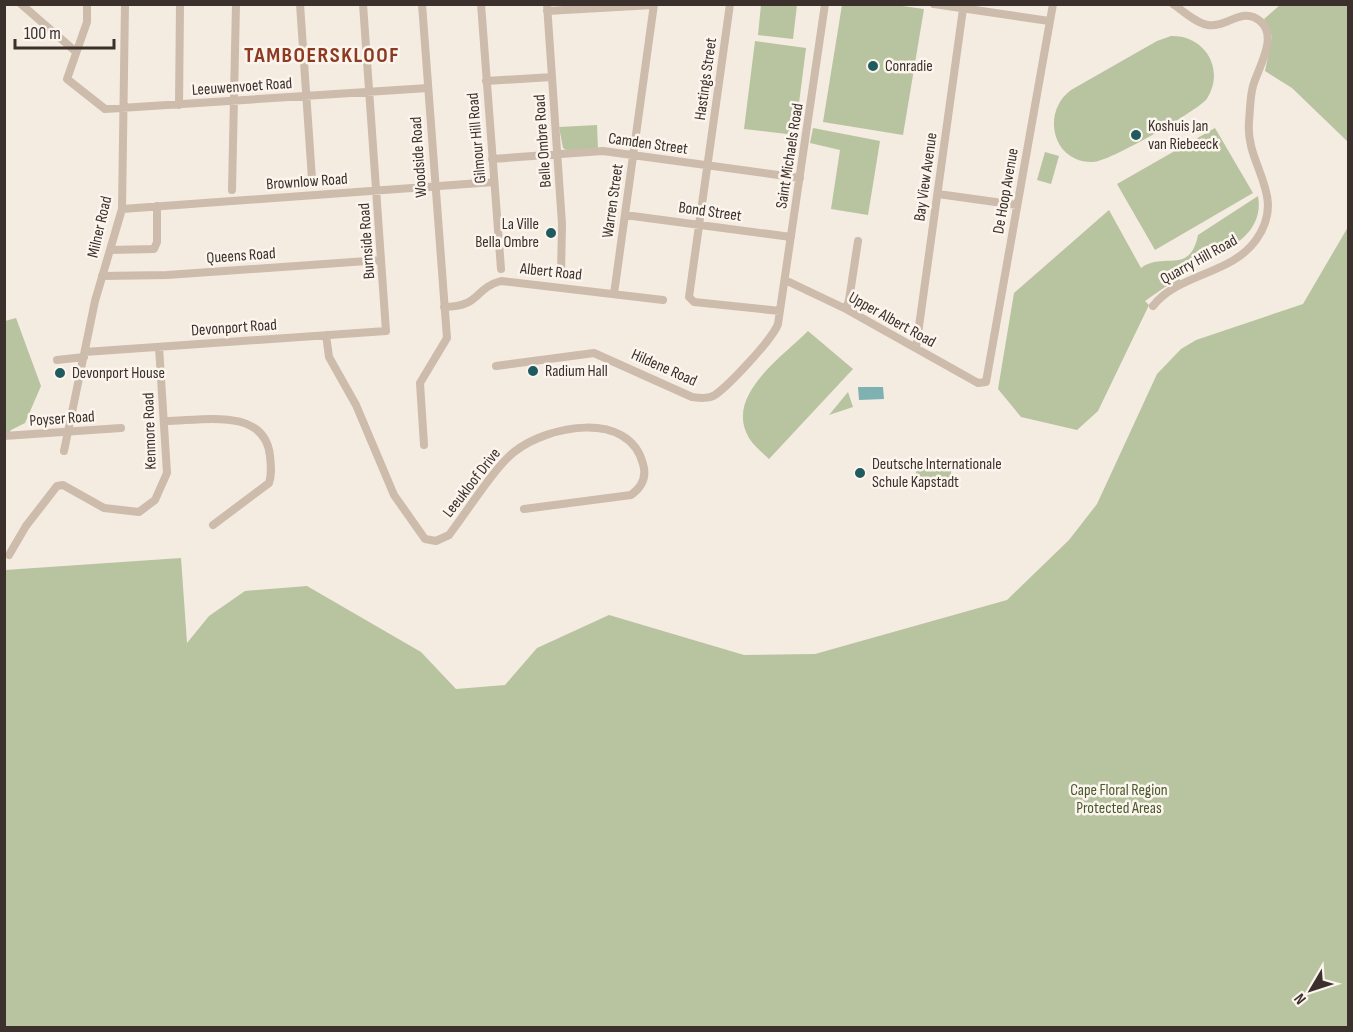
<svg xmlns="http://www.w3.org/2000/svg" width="1353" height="1032" font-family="'Sofia Sans Condensed',sans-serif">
  <rect width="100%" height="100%" fill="#f4ebe1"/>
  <path fill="#b8c4a0" d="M 761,5 L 797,5 L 793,39 L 758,35 Z
    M 842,5 L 895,5 L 924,9 L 903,135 L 823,122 Z
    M 1280,5 L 1348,5 L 1348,142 L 1292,88 L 1265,71 L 1272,37 L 1264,19 Z
    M 1171,36 C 1206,35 1226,71 1206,100 C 1193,113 1109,162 1093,162 C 1052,163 1041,112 1071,90 L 1157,41 Z
    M 755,41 L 806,48 L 795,135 L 744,129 Z
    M 597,125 L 598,150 L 566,150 L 563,148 L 559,127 Z
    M 813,128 L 880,141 L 868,215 L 831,209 L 840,150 L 810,143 Z
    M 1215,128 L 1253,193 L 1155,250 L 1117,184 Z
    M 1045,152 L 1059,156 L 1051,184 L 1037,180 Z
    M 1258,196 C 1266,242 1210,257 1177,271 L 1180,281 L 1165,287 L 1145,301 L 1149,305 L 1098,411 L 1077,430 L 1021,417 L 998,389 L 1014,293 L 1109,210 L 1141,268 C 1163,251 1190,276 1198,235 Z
    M 1348,227 L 1348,1027 L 5,1027 L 5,570 L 181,558 L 187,643 L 209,616 L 245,591 L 307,586 L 421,652 L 456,689 L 505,685 L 537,648 L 609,615 L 744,655 L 815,654 L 1007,600 L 1069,540 L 1097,504 L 1157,374 L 1181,349 L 1196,340 L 1303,304 Z
    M 16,318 L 41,386 L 25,423 L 11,430 L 5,439 L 5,321 Z
    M 808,331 L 853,369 L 769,459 C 762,452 754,446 749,438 C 724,396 782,357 808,331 Z
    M 848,392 L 853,407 L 829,415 Z
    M 916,467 L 951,469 L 951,485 L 916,484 Z"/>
  <path fill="#7fb0b2" d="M 858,387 L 883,387 L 884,399 L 859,400 Z"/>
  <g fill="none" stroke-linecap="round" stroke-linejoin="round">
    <path stroke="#cdbbac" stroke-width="8" d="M 21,4 L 75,51
      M 87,4 L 87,22 L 67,79 L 105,109 L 428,88
      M 300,4 L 312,179
      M 422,4 L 447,338 L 420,383 L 424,445
      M 481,4 L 501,269
      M 547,4 L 562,224 L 561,275
      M 730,4 L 689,297 L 694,302 L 780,311
      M 934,4 L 1049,21
      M 547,11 L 653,5
      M 486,81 L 552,77
      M 179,105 L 180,4
      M 492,159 L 603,151 L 800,178
      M 232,190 L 236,4
      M 938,194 L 1017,205
      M 122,209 L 494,182
      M 625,215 L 791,237
      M 110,250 L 154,249 L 157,242 L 157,206
      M 102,276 L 167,275 L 381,260
      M 785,280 L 846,309 L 978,383 L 986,382 L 1053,4
      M 614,294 L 654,4
      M 1153,306 C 1179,273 1231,275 1256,240 C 1288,195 1245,166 1249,122 C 1250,110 1250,97 1253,86 C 1258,68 1279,36 1260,21 C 1242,6 1227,28 1208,25 C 1196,23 1183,11 1173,4
      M 444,307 C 481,307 474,288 501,281 L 663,300
      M 846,309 L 849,300 L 858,241
      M 326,335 L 329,357 L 356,405 L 394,495 L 425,539 L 436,541 L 449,535 C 466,513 495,467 514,452 C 548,425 629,410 643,464 C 647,477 642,487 631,495 L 524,509
      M 916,348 L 963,9
      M 85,352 L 386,331 L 363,4
      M 57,360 L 84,357
      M 496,366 L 594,353 L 692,397 C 700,398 708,399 715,395 C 729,385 772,340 778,324 L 825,4
      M 165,421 C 200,421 265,406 270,456 C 271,466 272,474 269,483 L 213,525
      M 4,436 L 121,428
      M 64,451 L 95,301 L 122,209 L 125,4
      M 9,555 L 26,526 L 57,486 L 63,485 L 104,508 L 139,512 L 155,500 L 167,473 L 159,347"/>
  </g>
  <g fill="#1f5a5e" stroke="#fbf5ee" stroke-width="2">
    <circle cx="873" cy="66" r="6"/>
    <circle cx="1136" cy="135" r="6"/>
    <circle cx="551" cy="233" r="6"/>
    <circle cx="533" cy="371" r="6"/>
    <circle cx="60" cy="373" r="6"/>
    <circle cx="860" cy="473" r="6"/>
  </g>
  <g text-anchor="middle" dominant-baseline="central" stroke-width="5" stroke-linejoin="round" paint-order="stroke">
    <g font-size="16" fill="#3b302b" stroke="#fbf5ee" text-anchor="start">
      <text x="885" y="66">Conradie</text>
      <text x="1148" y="126">Koshuis Jan<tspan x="1148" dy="18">van Riebeeck</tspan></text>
      <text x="539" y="224" text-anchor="end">La Ville<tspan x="539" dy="18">Bella Ombre</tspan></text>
      <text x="545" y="371">Radium Hall</text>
      <text x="72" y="373">Devonport House</text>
      <text x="872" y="464">Deutsche Internationale<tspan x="872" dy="18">Schule Kapstadt</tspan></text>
    </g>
    <g font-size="16" fill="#3b302b" stroke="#fbf5ee">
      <text transform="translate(706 79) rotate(-82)">Hastings Street</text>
      <text transform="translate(242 87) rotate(-4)">Leeuwenvoet Road</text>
      <text transform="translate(477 138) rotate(-95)">Gilmour Hill Road</text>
      <text transform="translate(543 141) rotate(-94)">Belle Ombre Road</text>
      <text transform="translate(648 144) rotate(8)">Camden Street</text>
      <text transform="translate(790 156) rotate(-81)">Saint Michaels Road</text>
      <text transform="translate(419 157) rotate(-94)">Woodside Road</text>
      <text transform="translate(926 177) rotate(-82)">Bay View Avenue</text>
      <text transform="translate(307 182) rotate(-4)">Brownlow Road</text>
      <text transform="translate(1006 191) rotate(-80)">De Hoop Avenue</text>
      <text transform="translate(613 201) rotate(-82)">Warren Street</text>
      <text transform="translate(710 212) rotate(8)">Bond Street</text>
      <text transform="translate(100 227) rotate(-77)">Milner Road</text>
      <text transform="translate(367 241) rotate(-94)">Burnside Road</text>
      <text transform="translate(241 256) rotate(-4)">Queens Road</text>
      <text transform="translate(1199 260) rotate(-29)">Quarry Hill Road</text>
      <text transform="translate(551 272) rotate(6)">Albert Road</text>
      <text transform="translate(892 320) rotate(29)">Upper Albert Road</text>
      <text transform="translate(234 328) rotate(-4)">Devonport Road</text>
      <text transform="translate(664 368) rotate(24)">Hildene Road</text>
      <text transform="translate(62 419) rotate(-4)">Poyser Road</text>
      <text transform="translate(150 431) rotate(-92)">Kenmore Road</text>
      <text transform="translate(472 483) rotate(-52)">Leeukloof Drive</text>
    </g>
    <g font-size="16" fill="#4a5a2e" stroke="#fbf5ee">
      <text x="1119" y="790">Cape Floral Region<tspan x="1119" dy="18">Protected Areas</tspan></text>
    </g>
    <g font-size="22" font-weight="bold" letter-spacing="1.5" fill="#8c3b22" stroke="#fbf5ee">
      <text x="322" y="55">TAMBOERSKLOOF</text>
    </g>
  </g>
  <rect width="1353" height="1032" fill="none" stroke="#3b302b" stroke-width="12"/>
  <g transform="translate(1311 990) rotate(231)" stroke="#fbf5ee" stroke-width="4.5" paint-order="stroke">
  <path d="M0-4.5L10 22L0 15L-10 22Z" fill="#3b302b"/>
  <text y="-9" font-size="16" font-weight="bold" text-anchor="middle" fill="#3b302b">N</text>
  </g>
  <path d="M15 39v9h99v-9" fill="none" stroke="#3b302b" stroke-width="3"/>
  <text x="24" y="39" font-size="18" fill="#3b302b" stroke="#fbf5ee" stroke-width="4.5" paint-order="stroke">100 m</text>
</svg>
